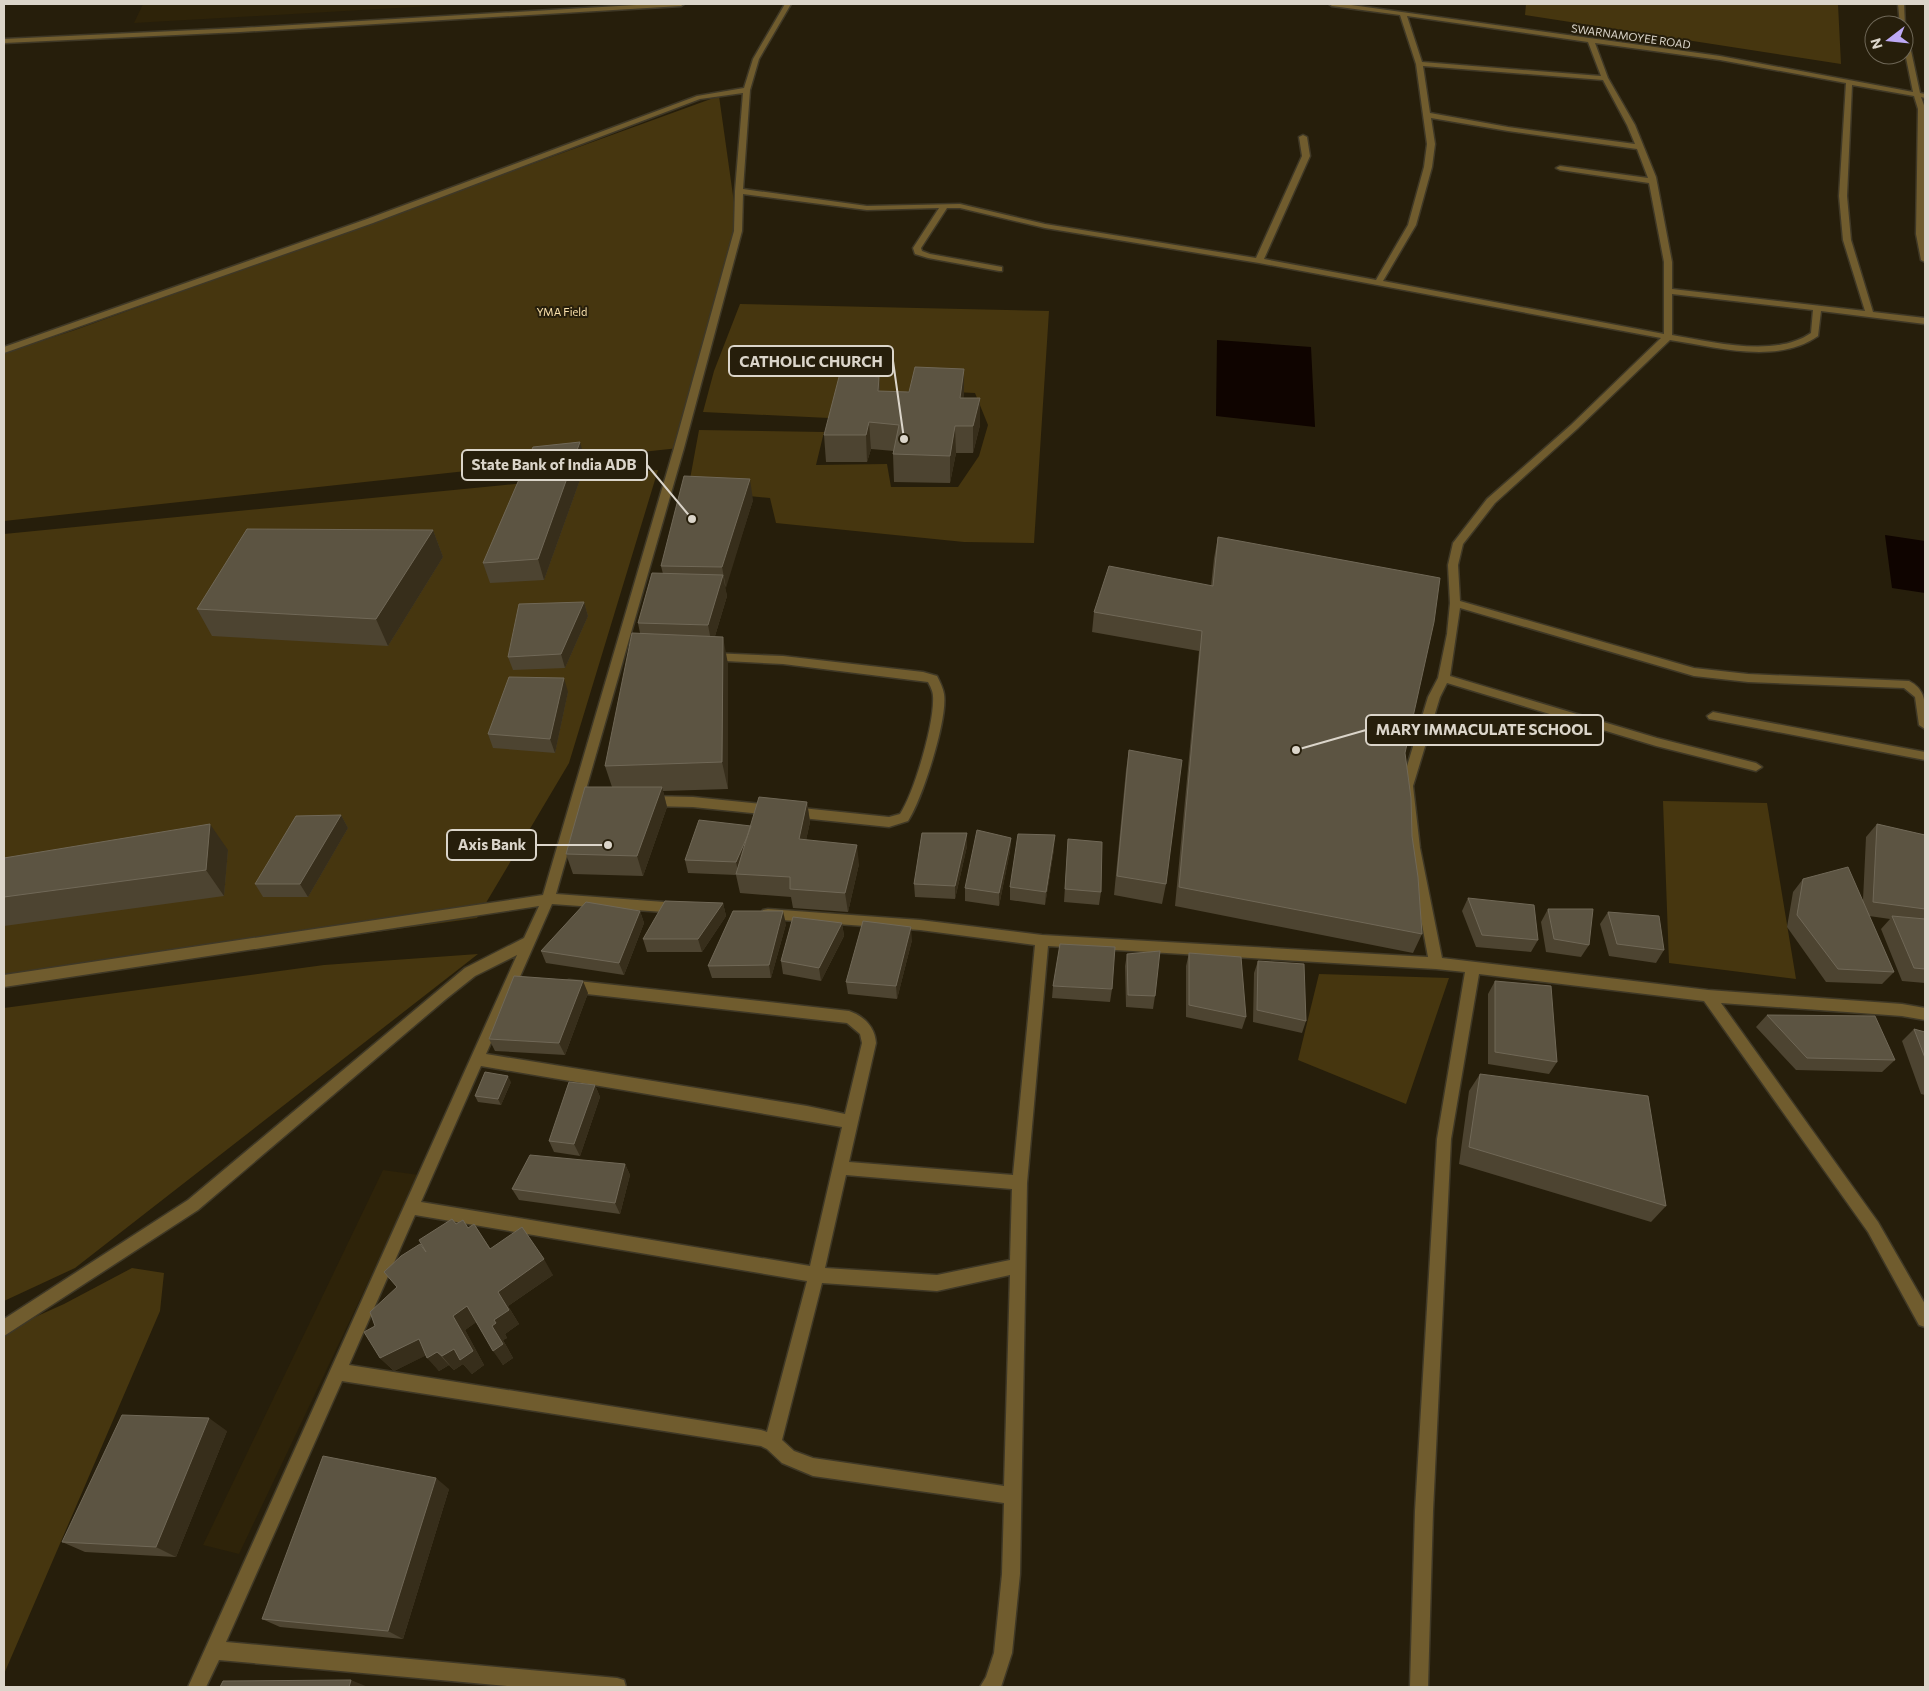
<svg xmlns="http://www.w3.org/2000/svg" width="1929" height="1691" font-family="Commissioner,sans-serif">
  <rect width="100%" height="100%" fill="#261e0b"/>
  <path fill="#2e2309" d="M 143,4 L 466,4 L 134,23 Z
    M 383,1170 L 419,1175 L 239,1554 L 203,1545 Z"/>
  <path fill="#46360f" d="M 1526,4 L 1838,4 L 1841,64 L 1525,15 Z
    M 719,96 L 738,231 L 679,448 L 4,521 L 4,353 L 75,330 Z
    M 740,304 L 1049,311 L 1034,543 L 964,542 L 776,523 L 770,498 L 688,490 L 699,430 L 824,432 L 816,465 L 887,464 L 891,487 L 958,487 L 979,456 L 988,425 L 975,393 L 912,390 L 829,418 L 703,412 L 714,371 Z
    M 658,470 L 569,763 L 477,918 L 4,984 L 4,534 Z
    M 1663,801 L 1767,803 L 1796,979 L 1669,963 Z
    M 478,954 L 75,1268 L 4,1301 L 4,1008 L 324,965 Z
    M 1319,974 L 1449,978 L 1406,1104 L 1298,1060 Z
    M 132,1268 L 164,1273 L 160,1311 L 4,1674 L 4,1331 L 64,1304 Z"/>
  <path fill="#0f0400" d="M 1217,340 L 1311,347 L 1315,427 L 1216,416 Z
    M 1885,535 L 1925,541 L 1925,593 L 1892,588 Z"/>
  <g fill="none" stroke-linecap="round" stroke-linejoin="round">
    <defs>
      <path id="minor" d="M 653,4 L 684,4 L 681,6 L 240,32 L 4,43 L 4,39 L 240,28 Z
        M 785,4 L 791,4 L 759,59 L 750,90 L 743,189 L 867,206 L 960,204 L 1045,224 L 1256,258 L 1302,156 L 1299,137 L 1303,135 L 1307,137 L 1310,156 L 1264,259 L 1376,280 L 1408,225 L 1424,167 L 1427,144 L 1416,64 L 1400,15 L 1332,6 L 1329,4 L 1344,4 L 1720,56 L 1913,92 L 1904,48 L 1904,30 L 1907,32 L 1920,93 L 1925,94 L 1925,98 L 1921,97 L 1925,108 L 1925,262 L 1921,260 L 1916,234 L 1918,109 L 1914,96 L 1852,85 L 1847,196 L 1851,240 L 1873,312 L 1925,318 L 1925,324 L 1821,311 L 1818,336 C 1777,365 1716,347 1670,340 L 1577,429 L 1495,503 L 1463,544 L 1458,565 L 1460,601 L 1694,668 L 1748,674 L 1909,681 C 1929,691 1925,709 1925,729 L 1919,725 L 1915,697 L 1904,688 L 1748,682 L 1694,676 L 1460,608 L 1450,676 L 1657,738 L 1756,763 L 1762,767 L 1756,771 L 1656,746 L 1447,683 L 1440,697 L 1413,786 L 1420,848 L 1442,958 L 1708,990 L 1902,1004 L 1925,1008 L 1925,1020 L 1902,1016 L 1721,1003 L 1878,1222 L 1925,1304 L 1925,1327 L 1919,1325 L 1868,1232 L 1704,1001 L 1479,974 L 1451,1139 L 1433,1511 L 1428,1687 L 1410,1687 L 1415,1511 L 1437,1139 L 1465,972 L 1436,969 L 1048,946 L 1027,1183 L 1020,1574 L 1012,1653 L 1001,1687 L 980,1687 L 986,1677 L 994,1653 L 1002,1574 L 1004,1503 L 813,1476 L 782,1463 L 767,1449 L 761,1446 L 342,1381 L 226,1642 L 617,1678 L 624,1680 L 626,1687 L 518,1687 L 219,1660 L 206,1687 L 188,1687 L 517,955 L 475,976 L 446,999 L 198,1210 L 4,1336 L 4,1319 L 188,1200 L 465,968 L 524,938 L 539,906 L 4,987 L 4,975 L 543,895 L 674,448 L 734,231 L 735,191 L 743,93 L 700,99 L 373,223 L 7,352 L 4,353 L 4,347 L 367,219 L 697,96 L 744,88 L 753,59 ZM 1407,16 L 1588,42 L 1601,76 L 1422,62 ZM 1595,43 L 1720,60 L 1846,83 L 1839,196 L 1843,240 L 1865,311 L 1672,289 L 1672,262 L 1656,177 L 1635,125 L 1608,78 ZM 1423,66 L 1603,80 L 1627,125 L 1635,144 L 1508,127 L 1430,113 ZM 1431,118 L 1508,131 L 1637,149 L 1648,178 L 1560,166 L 1556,168 L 1560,170 L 1649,183 L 1664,262 L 1664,334 L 1383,281 L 1416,225 L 1432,167 L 1435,144 ZM 743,194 L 867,210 L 939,208 L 913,248 L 915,254 L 928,258 L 999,271 L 1002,271 L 1002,267 L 930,254 L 922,251 L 921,248 L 947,208 L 960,208 L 1045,228 L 1259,263 L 1661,338 L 1571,425 L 1487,499 L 1453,543 L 1448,565 L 1450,603 L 1447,634 L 1438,678 L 1428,697 L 1401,786 L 1408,848 L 1428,957 L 1042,935 L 920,920 L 768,909 L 763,910 L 761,914 L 763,918 L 768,919 L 920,930 L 1035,945 L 1013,1175 L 849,1162 L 876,1043 C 875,1027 864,1016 849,1011 L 569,980 L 564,982 L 562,986 L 564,990 L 569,992 L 847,1023 L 860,1034 L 862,1043 L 845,1114 L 807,1106 L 486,1054 L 552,904 L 678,913 L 683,912 L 684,908 L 683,904 L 678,903 L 556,894 L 684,448 L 742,231 ZM 1672,294 L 1813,310 L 1811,333 C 1775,358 1713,342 1672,335 ZM 481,1066 L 842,1127 L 810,1266 L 421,1202 ZM 846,1175 L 1012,1189 L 1010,1260 L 937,1275 L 825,1268 ZM 415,1215 L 807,1281 L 767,1432 L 761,1430 L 349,1365 ZM 1010,1275 L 1004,1486 L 813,1458 L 794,1451 L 782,1440 L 822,1283 L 937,1291 Z
        M 1898,4 L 1904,4 L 1905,26 L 1900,25 Z
        M 711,653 L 783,656 L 923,672 L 937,676 C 940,682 943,688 944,694 C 948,719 922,800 908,821 L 889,827 L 792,817 L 788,815 L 786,812 L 788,809 L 792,807 L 889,817 L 900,814 C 914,793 935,722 933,696 C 933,691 930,686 928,682 L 783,664 L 707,660 L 705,657 L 707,654 Z
        M 1713,712 L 1925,752 L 1925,760 L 1709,719 L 1707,716 Z
        M 650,796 L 693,797 L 772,805 L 776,807 L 778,810 L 776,813 L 772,815 L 693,807 L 650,806 L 646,804 L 644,801 L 646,798 Z"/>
    </defs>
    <use href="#minor" stroke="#3f3826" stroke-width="3"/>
    <use href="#minor" fill="#705c2e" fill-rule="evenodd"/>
  </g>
  <path fill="#4d4431" d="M 879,377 L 880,391 L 964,398 L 980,425 L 973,453 L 956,453 L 950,483 L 894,482 L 893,454 L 894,451 L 871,449 L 867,462 L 826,462 L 824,435 Z
    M 586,463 L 544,580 L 490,583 L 483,563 Z
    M 753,500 L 725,588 L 727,596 L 715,636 L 728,664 L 728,789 L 663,791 L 667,807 L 643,876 L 573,874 L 566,854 L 612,787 L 605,766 L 640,633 L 638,623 L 663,574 L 661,566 Z
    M 433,530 L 443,557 L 388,646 L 212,636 L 197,609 Z
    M 1218,537 L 1405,753 L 1412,836 L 1422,934 L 1413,953 L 1175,906 L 1199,651 L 1092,632 L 1094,612 L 1211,586 L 1214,558 Z
    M 584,602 L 588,616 L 565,668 L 513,670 L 508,657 Z
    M 568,692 L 555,753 L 493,748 L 488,734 Z
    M 1129,750 L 1166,884 L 1162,904 L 1114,895 L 1126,770 Z
    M 807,802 L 810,822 L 806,840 L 859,864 L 848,912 L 793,908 L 791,897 L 740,893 L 736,875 L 688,873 L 685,860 L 751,826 Z
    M 341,815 L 348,828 L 308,897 L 263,897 L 255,884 Z
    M 1877,824 L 1925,835 L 1925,983 L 1902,981 L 1881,929 L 1890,919 L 1869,916 L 1894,972 L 1882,984 L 1826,982 L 1787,927 L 1793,892 L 1803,879 L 1863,900 L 1866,837 Z
    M 967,833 L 967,846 L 955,899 L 915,897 L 914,884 Z
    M 1011,838 L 1010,851 L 999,906 L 965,901 L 965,888 Z
    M 1068,839 L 1101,892 L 1099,905 L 1064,902 Z
    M 1054,849 L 1045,905 L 1010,900 L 1010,887 Z
    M 228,850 L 224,896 L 4,926 L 4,858 Z
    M 1468,898 L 1538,940 L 1531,952 L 1476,947 L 1462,911 Z
    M 723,903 L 726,916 L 702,952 L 647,952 L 643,939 Z
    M 1548,909 L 1589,945 L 1581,957 L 1546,952 L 1541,922 Z
    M 640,911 L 644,923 L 624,975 L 546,963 L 541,951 Z
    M 1608,912 L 1664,950 L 1656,963 L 1609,956 L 1600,924 Z
    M 842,923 L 844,936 L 821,981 L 783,974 L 781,961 Z
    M 786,924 L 771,978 L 712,978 L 708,966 Z
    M 912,940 L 897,999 L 848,994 L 846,982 Z
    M 1189,953 L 1246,1017 L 1242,1029 L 1186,1017 L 1186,966 Z
    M 1127,954 L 1155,996 L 1153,1009 L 1126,1007 L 1125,966 Z
    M 1258,961 L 1306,1021 L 1302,1033 L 1253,1022 L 1254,973 Z
    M 1495,981 L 1557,1062 L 1549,1074 L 1488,1064 L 1488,994 Z
    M 1053,986 L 1112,989 L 1110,1002 L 1052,998 Z
    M 588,993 L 565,1055 L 495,1051 L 489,1039 Z
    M 1767,1015 L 1895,1060 L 1882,1072 L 1796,1070 L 1756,1027 Z
    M 1914,1029 L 1925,1032 L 1925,1095 L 1921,1094 L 1902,1041 Z
    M 1480,1074 L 1666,1206 L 1651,1222 L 1459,1164 L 1469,1091 Z
    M 511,1082 L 501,1105 L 478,1102 L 475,1096 Z
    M 595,1085 L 600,1097 L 580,1156 L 554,1152 L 549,1141 Z
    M 625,1164 L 630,1175 L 620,1214 L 519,1200 L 512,1189 Z
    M 456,1224 L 468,1228 L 474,1224 L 490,1248 L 553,1275 L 508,1306 L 519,1324 L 505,1334 L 507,1338 L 503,1340 L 513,1358 L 503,1365 L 476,1322 L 465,1330 L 484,1365 L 472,1374 L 463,1364 L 454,1370 L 449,1365 L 439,1371 L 426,1355 L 394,1371 L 380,1358 L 375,1326 L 397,1287 L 384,1272 L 426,1252 Z
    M 227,1431 L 176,1557 L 85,1552 L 62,1542 Z
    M 449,1489 L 403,1639 L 280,1627 L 262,1619 Z"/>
  <path fill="#372e1b" d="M 964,369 L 964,396 L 960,424 L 960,398 Z
    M 879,377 L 880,404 L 878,391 Z
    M 980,398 L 980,425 L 973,453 L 973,426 Z
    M 869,422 L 871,449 L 867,462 L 866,435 Z
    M 955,426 L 956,453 L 950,483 L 950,456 Z
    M 580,442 L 586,463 L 544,580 L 538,559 Z
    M 750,479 L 753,500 L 726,588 L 722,567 Z
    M 433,530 L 443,557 L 388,646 L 376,619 Z
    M 723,575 L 727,596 L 712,646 L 708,625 Z
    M 584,602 L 588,616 L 565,668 L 561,654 Z
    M 723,637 L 728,664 L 728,789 L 722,762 Z
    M 564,678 L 568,692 L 555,753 L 550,739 Z
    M 662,787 L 667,807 L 643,876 L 637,856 Z
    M 807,802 L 810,822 L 802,859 L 799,839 Z
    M 341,815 L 348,828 L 308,897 L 300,884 Z
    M 210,824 L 228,850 L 224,896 L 206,870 Z
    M 752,826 L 755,840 L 739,875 L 736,862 Z
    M 967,833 L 967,846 L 955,899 L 955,886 Z
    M 1055,835 L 1054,849 L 1045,905 L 1046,892 Z
    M 1011,838 L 1010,851 L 999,906 L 999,893 Z
    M 857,845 L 859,864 L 848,912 L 845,893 Z
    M 723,903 L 726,916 L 702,952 L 698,939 Z
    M 640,911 L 644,923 L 624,975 L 619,963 Z
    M 783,911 L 786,924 L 771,978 L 769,965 Z
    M 842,923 L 844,936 L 821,981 L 819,968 Z
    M 911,927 L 912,940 L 897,999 L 896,986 Z
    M 583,981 L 588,993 L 565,1055 L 559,1043 Z
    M 508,1076 L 511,1082 L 501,1105 L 498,1099 Z
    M 595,1085 L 600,1097 L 580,1156 L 574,1144 Z
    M 625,1164 L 630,1175 L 620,1214 L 615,1203 Z
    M 544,1259 L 553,1275 L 508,1306 L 519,1324 L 505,1334 L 507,1338 L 503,1340 L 513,1358 L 503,1365 L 493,1351 L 492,1326 L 498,1292 Z
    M 467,1306 L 478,1321 L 465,1330 L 484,1365 L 472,1374 L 463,1364 L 454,1370 L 442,1356 L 453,1316 Z
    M 419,1339 L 431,1353 L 394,1371 L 380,1358 Z
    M 437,1352 L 449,1365 L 439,1371 L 427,1358 Z
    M 209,1418 L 227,1431 L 176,1557 L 156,1547 Z
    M 436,1478 L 449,1489 L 403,1639 L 388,1631 Z
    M 351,1680 L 368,1687 L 349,1687 Z"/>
  <path fill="#5c5442" stroke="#706857" d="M 915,367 L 964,369 L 960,398 L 980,398 L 973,426 L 955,426 L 950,456 L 893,454 L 899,425 L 869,422 L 866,435 L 824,435 L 840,373 L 879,377 L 878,391 L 909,392 Z
    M 580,442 L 538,559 L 483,563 L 533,447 Z
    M 684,476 L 750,479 L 722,567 L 661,566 Z
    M 247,529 L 433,530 L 376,619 L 197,609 Z
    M 1218,537 L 1440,578 L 1434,622 L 1405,753 L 1411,798 L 1412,836 L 1418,877 L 1422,934 L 1179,887 L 1202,631 L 1094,612 L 1109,566 L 1213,586 Z
    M 652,573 L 723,575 L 708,625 L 638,623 Z
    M 584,602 L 561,654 L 508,657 L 519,604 Z
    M 632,633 L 723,637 L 722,762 L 605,766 Z
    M 509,677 L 564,678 L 550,739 L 488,734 Z
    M 1129,750 L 1182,760 L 1166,884 L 1117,876 Z
    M 585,787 L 662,787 L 637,856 L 566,854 Z
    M 759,797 L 807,802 L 799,839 L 857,845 L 845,893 L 790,889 L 790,877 L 736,874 Z
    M 341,815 L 300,884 L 255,884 L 296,816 Z
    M 699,820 L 751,826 L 747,837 L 736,862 L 685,860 Z
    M 210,824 L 206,870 L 4,897 L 4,858 Z
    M 1877,824 L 1925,835 L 1925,909 L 1873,902 Z
    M 977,830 L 1011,838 L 999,893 L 965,888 Z
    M 922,833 L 967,833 L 955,886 L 914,884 Z
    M 1018,834 L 1055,835 L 1046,892 L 1010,887 Z
    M 1068,839 L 1102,842 L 1101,892 L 1065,889 Z
    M 1848,867 L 1894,972 L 1838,969 L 1797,915 L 1803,879 Z
    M 1468,898 L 1534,905 L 1538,940 L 1482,935 Z
    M 665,901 L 723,903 L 698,939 L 643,939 Z
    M 586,902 L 640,911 L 619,963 L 541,951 Z
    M 1548,909 L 1593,909 L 1589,945 L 1554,939 Z
    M 733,911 L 783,911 L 769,965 L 708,966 Z
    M 1608,912 L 1659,916 L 1664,950 L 1617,944 Z
    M 1892,916 L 1925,919 L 1925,969 L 1914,968 Z
    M 793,917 L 842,923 L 819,968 L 781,961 Z
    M 863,921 L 911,927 L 896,986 L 846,982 Z
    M 1060,944 L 1115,947 L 1112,989 L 1053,986 Z
    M 1160,951 L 1155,996 L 1128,995 L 1127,954 Z
    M 1189,953 L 1241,957 L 1246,1017 L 1189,1005 Z
    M 1258,961 L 1304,964 L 1306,1021 L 1257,1010 Z
    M 514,976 L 583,981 L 559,1043 L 489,1039 Z
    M 1495,981 L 1551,986 L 1557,1062 L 1495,1052 Z
    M 1767,1015 L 1875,1016 L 1895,1060 L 1807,1058 Z
    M 1914,1029 L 1925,1032 L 1925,1058 Z
    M 485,1072 L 508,1076 L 498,1099 L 475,1096 Z
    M 1480,1074 L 1648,1096 L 1666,1206 L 1469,1147 Z
    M 569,1082 L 595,1085 L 574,1144 L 549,1141 Z
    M 530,1155 L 625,1164 L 615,1203 L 512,1189 Z
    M 452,1219 L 456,1224 L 463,1220 L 468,1228 L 474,1224 L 490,1249 L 522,1227 L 544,1259 L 498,1292 L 509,1310 L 494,1320 L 496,1323 L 492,1326 L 503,1344 L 493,1351 L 467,1306 L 453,1316 L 473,1351 L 460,1360 L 454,1349 L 442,1356 L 437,1352 L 427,1358 L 419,1339 L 380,1358 L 364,1332 L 375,1326 L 370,1312 L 397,1287 L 384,1272 L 401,1256 L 420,1244 L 426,1252 L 419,1240 Z
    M 122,1415 L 209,1418 L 156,1547 L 62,1542 Z
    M 323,1456 L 436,1478 L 388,1631 L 262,1619 Z
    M 351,1680 L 349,1687 L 220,1687 L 223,1681 Z"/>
  <g text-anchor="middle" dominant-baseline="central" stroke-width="4" stroke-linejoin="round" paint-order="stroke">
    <g font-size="11" fill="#dbd5ca" stroke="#261e0b">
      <text transform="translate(1631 36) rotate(8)">SWARNAMOYEE ROAD</text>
    </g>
    <g font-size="11" fill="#f9e0ab" stroke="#261e0b">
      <text x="562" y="311">YMA Field</text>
    </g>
  </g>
  <path fill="none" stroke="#dbd5ca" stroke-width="2" d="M904 439L893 361M692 519L647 465M1296 750L1366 730M608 845L536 845"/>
  <g fill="#dbd5ca" stroke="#261e0b" stroke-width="2">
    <circle cx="904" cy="439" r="5"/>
    <circle cx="692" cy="519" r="5"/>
    <circle cx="1296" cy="750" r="5"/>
    <circle cx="608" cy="845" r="5"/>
  </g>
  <g fill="#261e0b" stroke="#dbd5ca" stroke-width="2">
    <rect x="729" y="346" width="164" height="30" rx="5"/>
    <rect x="462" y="450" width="185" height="30" rx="5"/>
    <rect x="1366" y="715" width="237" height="30" rx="5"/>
    <rect x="447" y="830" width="89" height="30" rx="5"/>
  </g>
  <g font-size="15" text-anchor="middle" font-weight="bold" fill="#dbd5ca">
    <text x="811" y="367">CATHOLIC CHURCH</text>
    <text x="554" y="470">State Bank of India ADB</text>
    <text x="1484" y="735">MARY IMMACULATE SCHOOL</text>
    <text x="492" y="850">Axis Bank</text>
  </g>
  <rect width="1929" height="1691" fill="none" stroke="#dbd5ca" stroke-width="10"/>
  <g transform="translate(1889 40) rotate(254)"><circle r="24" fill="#261e0b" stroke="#6e6757"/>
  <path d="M0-4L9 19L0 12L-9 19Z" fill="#bda9f5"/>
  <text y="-8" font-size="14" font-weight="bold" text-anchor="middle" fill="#dbd5ca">N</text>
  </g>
</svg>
